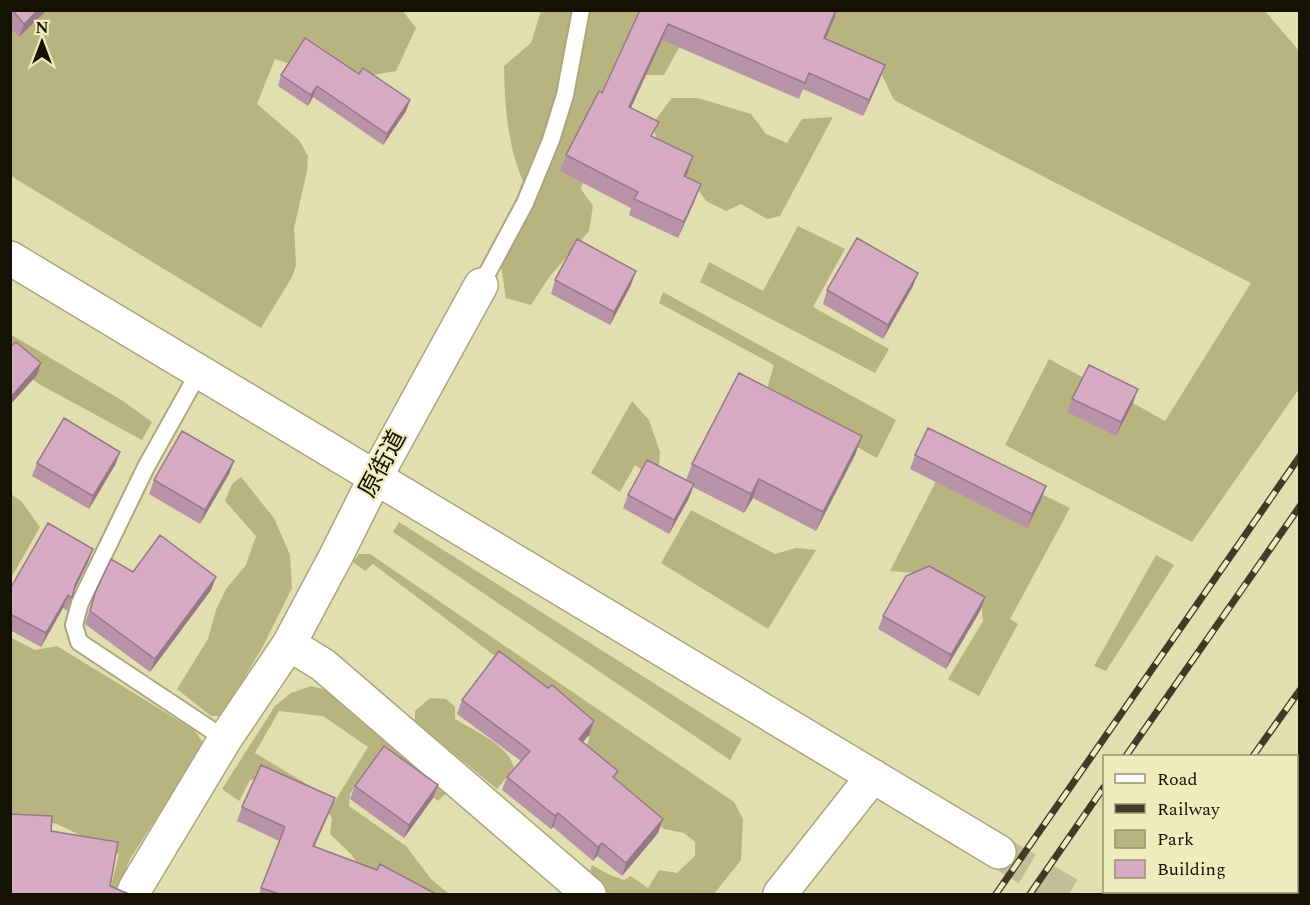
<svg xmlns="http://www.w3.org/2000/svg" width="1310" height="905" font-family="Spectral,'Noto Sans JP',serif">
  <rect width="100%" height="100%" fill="#e1deb0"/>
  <path fill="#b8b47f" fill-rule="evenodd" d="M 402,10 L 416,28 L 396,71 L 342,80 L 275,59 L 257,104 L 299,140 L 308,156 L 307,171 L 294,228 L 296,265 L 292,277 L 261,328 L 11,176 L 10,11 Z
    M 541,11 L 677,11 L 682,42 L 664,75 L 621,75 L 606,95 L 581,189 L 593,206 L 589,231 L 550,276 L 531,305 L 506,298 L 501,266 L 509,217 L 523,181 C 507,144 505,106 504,66 L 531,43 Z
    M 779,11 L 1265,11 L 1299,51 L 1299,389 L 1192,542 L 1005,445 L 1049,359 L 1084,378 L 1116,436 L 1133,403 L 1165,421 L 1251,283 L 894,100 L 878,67 Z
    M 672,98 L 698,98 L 751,114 L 766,134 L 787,143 L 802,119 L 833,117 L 780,216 L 767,219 L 741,204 L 726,211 L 706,201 L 694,183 L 661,151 L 652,124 Z
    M 798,226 L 845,249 L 813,307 L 889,349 L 875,373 L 700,282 L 709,262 L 763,291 Z
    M 663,292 L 896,420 L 877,458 L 765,396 L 774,365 L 659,303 Z
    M 10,334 L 123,401 L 152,422 L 142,440 L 39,384 L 11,363 Z
    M 632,401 L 649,420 L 660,452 L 658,482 L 635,465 L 620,492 L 591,473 Z
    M 952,450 L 1070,508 L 1010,619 L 1018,624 L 979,696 L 948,679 L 983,621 L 981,605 L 917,573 L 890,571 Z
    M 241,477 L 274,518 L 290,555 L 292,588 L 263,646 L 222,716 L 211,716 L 177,689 L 208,639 L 216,610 L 226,589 L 246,565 L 256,536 L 225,501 L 232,484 Z
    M 11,494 L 21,501 L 40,527 L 11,578 Z
    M 691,510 L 775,554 L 796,548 L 816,550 L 768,629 L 661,563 Z
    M 399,522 L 742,739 L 730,760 L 393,532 Z
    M 359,554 L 370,554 L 734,802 L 743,819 L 741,860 L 714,894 L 608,894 C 599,886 586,878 592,865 L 610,875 L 624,880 L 631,876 L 648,888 L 659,870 L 677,873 L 695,856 L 695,842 L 684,833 L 664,829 L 582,754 L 589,740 L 588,726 L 373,564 L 365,571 L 353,562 Z
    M 1156,555 L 1174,565 L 1106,671 L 1094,666 Z
    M 10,637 L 35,650 L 57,646 L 194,730 L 204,744 L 130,859 L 116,894 L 109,894 L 119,854 L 57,824 L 11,817 Z
    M 311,686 L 326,690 L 447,792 L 438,801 L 385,757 L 373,760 L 350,794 L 349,806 L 406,846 L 431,879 L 449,894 L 414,894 L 364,875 L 352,855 L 330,834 L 332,818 L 322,804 L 263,778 L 250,780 L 239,801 L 222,789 L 275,706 L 291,693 ZM 279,711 L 323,716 L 368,747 L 335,801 L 255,753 Z
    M 430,698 L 446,699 L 455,707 L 455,719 C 475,732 508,744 514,768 L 497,789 L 415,722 L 415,711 Z"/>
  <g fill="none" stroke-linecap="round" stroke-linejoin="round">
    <path stroke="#c2bf96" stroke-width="33" stroke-dasharray="33 16" stroke-linecap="butt" d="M 999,852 L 1069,894"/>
    <defs>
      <path id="service" d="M 481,285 L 525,203 L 551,140 L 565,95 L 581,10
        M 199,372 L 146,467 L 80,603 L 74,625 L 79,642 L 225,739"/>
      <path id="minor" d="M 289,644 L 323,665 L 589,894
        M 133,894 L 136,887 L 225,739 L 289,644 L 337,554 L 375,478 L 481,285"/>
      <path id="tertiary" d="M 10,258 L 999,852
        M 780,894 L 873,776"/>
    </defs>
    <use href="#service" stroke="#aba77c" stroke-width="20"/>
    <use href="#minor" stroke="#aba77c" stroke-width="36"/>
    <use href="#tertiary" stroke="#aba77c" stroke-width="36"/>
    <use href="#service" stroke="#fff" stroke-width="16"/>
    <use href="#minor" stroke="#fff" stroke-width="33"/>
    <use href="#tertiary" stroke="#fff" stroke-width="33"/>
    <defs>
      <path id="rail" d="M 1126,756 L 1300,506
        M 1253,756 L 1300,690
        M 1296,842 L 1300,838
        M 996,894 L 1300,456
        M 1030,894 L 1104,787
        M 1158,894 L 1160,892
        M 1261,894 L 1263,892"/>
    </defs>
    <use href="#rail" stroke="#3e3c26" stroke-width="7"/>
    <use href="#rail" stroke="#eeebbd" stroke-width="4.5" stroke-dasharray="14" stroke-linecap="butt"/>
  </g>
  <path fill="#b893a8" d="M 10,10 L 47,10 L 19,37 L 10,28 Z
    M 640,10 L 837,10 L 825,38 L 879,81 L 863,116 L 803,89 L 799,99 L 662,40 L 631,107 L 653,137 L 688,172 L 685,177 L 695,200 L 678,238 L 629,215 L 631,208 L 560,171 L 566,155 L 602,93 Z
    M 359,74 L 410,100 L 406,111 L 383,145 L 313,97 L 308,106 L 278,86 L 281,75 Z
    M 555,280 L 631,285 L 610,325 L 551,294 Z
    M 913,286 L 883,339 L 823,304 L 827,290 Z
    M 1072,399 L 1133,403 L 1116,436 L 1067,412 Z
    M 862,436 L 855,455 L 816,531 L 753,498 L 744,513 L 693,487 L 689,498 L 669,534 L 623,508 L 628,495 L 686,480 L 692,464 Z
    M 120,452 L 115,465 L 89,509 L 32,476 L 37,463 Z
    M 915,455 L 1046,486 L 1041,500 L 1027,528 L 910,469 Z
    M 234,461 L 229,474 L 200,524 L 149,494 L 154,480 Z
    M 88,562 L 73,593 L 67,611 L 63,608 L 41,647 L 10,630 L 10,589 Z
    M 133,572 L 216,577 L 211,590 L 150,672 L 85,624 L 95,593 Z
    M 980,611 L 946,669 L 878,629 L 883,616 Z
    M 462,700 L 594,721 L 589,735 L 583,742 L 618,771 L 615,779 L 663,819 L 658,833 L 622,876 L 597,856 L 593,861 L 553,827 L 551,829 L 502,790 L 507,777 L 521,761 L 457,714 Z
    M 438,785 L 433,798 L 404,838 L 350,799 L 355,786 Z
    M 335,798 L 329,813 L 314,846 L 436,894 L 259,894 L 279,841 L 237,821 L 242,807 Z"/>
  <path fill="#967888" d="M 38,10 L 47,10 L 19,37 L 24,24 Z
    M 836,10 L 835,17 L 819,54 L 824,38 Z
    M 668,24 L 662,40 L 624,123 L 629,107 Z
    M 885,65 L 879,81 L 863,116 L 869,100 Z
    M 317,86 L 313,97 L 308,106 L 311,95 Z
    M 410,100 L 406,111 L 383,145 L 387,134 Z
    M 693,156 L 688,172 L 678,192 L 684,176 Z
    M 701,184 L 695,200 L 678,238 L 684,222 Z
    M 636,271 L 631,285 L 610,325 L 614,312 Z
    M 918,273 L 913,286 L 883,339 L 888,325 Z
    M 41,363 L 37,375 L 10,405 L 10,398 Z
    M 1138,389 L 1133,403 L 1116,436 L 1121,422 Z
    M 862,436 L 855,455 L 816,531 L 823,512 Z
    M 120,452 L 115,465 L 89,509 L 93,496 Z
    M 234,461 L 229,474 L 200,524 L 205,510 Z
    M 759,479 L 753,498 L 744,513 L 751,494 Z
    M 694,484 L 689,498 L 669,534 L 674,520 Z
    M 1046,486 L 1041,500 L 1027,528 L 1032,514 Z
    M 93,549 L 88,562 L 70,599 L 75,585 Z
    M 216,577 L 211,590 L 150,672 L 155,659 Z
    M 68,595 L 63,608 L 41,647 L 46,633 Z
    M 985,597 L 980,611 L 946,669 L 951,655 Z
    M 594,721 L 589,735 L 574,752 L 579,739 Z
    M 438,785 L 433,798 L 404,838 L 409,825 Z
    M 335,798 L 329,813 L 308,861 L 313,846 Z
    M 558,813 L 553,827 L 551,829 L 555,816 Z
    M 663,819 L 658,833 L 622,876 L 626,863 Z
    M 602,843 L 597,856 L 593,861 L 598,847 Z"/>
  <path fill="#d6abc3" stroke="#967888" stroke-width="1.5" d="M 12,10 L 38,10 L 24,24 Z
    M 640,10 L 836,10 L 824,38 L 885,65 L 869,100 L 809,73 L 805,83 L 668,24 L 629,107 L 659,122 L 651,136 L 693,156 L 684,176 L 701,184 L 684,222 L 634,199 L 638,192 L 566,155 L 599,91 L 602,93 Z
    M 305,38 L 359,74 L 363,68 L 410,100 L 387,134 L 317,86 L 311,95 L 281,75 Z
    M 857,238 L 918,273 L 888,325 L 827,290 Z
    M 577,239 L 636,271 L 614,312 L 555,280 Z
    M 16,342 L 41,363 L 10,398 L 10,347 Z
    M 1089,365 L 1138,389 L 1121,422 L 1072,399 Z
    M 739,373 L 862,436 L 823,512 L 759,479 L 751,494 L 692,464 Z
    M 64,418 L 120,452 L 93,496 L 37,463 Z
    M 928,428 L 1046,486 L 1032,514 L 915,455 Z
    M 182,431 L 234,461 L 205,510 L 154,480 Z
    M 647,460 L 694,484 L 674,520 L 628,495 Z
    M 48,523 L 93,549 L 75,585 L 72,598 L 68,595 L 46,633 L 10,614 L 10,589 Z
    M 160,535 L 216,577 L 155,659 L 90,611 L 95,593 L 111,559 L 133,572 Z
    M 929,566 L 985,597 L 951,655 L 883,616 L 906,576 Z
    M 499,651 L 548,688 L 552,685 L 594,721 L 579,739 L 618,771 L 613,777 L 663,819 L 626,863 L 602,843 L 598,847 L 558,813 L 555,816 L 507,777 L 530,751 L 462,700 Z
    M 384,746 L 438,785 L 409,825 L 355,786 Z
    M 261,765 L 335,798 L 313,846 L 377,870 L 380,864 L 436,894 L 280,894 L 261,888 L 285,827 L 242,807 Z
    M 10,814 L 52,816 L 51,831 L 118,842 L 110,886 L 129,894 L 10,894 Z"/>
  <g text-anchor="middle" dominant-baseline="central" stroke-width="4.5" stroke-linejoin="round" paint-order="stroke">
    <g font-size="24" fill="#141203" stroke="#eeebbd">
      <text transform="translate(383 464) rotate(-62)">原街道</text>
    </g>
  </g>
  <rect width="1310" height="905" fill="none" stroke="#141203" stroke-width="24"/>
  <rect x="1103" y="755" width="195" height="138" fill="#eeebbd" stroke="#979473" stroke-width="1.5"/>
  <rect x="1115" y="774" width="30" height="9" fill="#ffffff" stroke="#979473" stroke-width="1.5"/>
  <text x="1157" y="785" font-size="18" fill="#141203">Road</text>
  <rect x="1115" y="804" width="30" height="9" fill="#3e3c26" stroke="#979473" stroke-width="1.5"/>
  <text x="1157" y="815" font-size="18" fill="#141203">Railway</text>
  <rect x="1115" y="830" width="30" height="18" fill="#b8b47f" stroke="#979473" stroke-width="1.5"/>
  <text x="1157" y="845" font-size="18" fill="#141203">Park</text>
  <rect x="1115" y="860" width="30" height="18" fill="#d6abc3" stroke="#979473" stroke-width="1.5"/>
  <text x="1157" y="875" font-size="18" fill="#141203">Building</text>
  <g transform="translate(42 42)" stroke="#eeebbd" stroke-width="4.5" paint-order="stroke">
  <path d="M0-4.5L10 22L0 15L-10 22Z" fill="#141203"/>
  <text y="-9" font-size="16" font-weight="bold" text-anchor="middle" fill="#141203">N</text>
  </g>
</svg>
